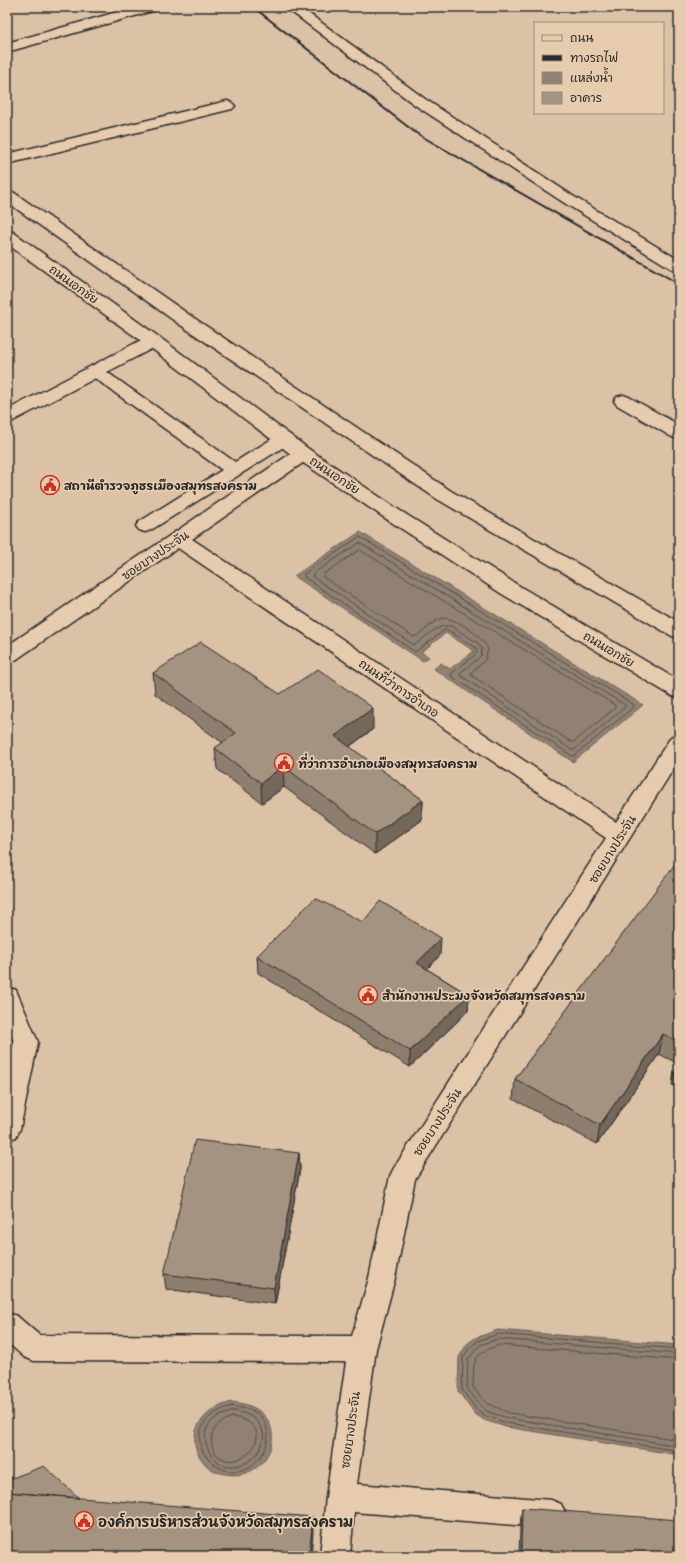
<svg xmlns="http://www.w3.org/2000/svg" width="686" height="1563" font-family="'Patrick Hand','Playpen Sans Thai',sans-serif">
  <rect width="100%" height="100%" fill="#dbc1a6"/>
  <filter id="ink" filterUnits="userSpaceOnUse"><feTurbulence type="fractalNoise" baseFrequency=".025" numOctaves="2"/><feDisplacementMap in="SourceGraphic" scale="8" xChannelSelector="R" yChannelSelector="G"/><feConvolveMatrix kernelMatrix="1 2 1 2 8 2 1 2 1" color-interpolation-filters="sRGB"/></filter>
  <g filter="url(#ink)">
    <path fill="#908172" stroke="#685f56" d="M 360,532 L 643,705 L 573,762 L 434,669 L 441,663 L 450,669 L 474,651 L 446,633 L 421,652 L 429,657 L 423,661 L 294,576 Z
      M 498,1330 L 679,1345 L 679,1455 L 506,1427 L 484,1420 L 474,1413 L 458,1391 L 459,1357 L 467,1344 L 475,1338 Z
      M 232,1402 C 297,1407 275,1484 225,1474 C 218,1473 211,1470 206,1465 C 181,1438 201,1409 232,1402 Z"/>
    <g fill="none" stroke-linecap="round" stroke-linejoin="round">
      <path stroke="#534d47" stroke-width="1" d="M 360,537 L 633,704 L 634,707 L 574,756 L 572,756 L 451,676 L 452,673 L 476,654 L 477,650 L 475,647 L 446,629 L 415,652 L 304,577 L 304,574 Z
        M 360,543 L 625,705 L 625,707 L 574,750 L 572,750 L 460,675 L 460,673 L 481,656 L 482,648 L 478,643 L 451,626 C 436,624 426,638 414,645 L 313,577 L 313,574 Z
        M 360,550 L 615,705 L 615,708 L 574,742 L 571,742 L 471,675 L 471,673 L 485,660 L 488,649 C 484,638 453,614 440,619 C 430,623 424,633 414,637 L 323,577 L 324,574 Z
        M 679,1349 L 498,1334 L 478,1341 L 470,1347 L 463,1357 L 462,1390 L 477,1410 L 486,1416 L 507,1423 L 679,1451
        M 679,1354 L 498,1339 L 480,1345 L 468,1359 L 467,1388 L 481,1406 L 488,1412 L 508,1418 L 679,1446
        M 679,1360 L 499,1345 C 471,1355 474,1360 473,1387 L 485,1402 L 509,1413 L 679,1440
        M 232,1406 C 239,1408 247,1408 253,1411 C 269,1417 271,1440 263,1453 C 227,1507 159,1426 232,1406 Z
        M 233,1411 C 252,1412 270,1427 261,1447 C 255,1463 232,1472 218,1462 C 204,1451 199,1428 216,1418 C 221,1415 228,1413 233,1411 Z
        M 233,1417 C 285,1425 240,1479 216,1454 C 208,1444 211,1428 222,1422 C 225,1420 229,1418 233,1417 Z"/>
      <defs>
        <path id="lane" d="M 285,7 L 300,7 L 425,99 L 576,198 L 679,260 L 679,272 L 674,270 L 566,204 L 415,105 Z
          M 95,366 L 101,368 L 235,462 L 278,435 L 284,434 L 290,435 L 292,439 L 290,443 L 151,530 L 145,532 L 139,530 L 136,526 L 139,522 L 222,470 L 89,374 L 87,371 L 89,368 Z"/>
        <path id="street" d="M 227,101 L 232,103 L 235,106 L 232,109 L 7,164 L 7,154 Z
          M 153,336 L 159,337 L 162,341 L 159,345 L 13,421 L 7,423 L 7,410 L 147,337 Z
          M 623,395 L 629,397 L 679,425 L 679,439 L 672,437 L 617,405 L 614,401 L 617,397 Z
          M 303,448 L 310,450 L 312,454 L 310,458 L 192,539 L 616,822 L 671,737 L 679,734 L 679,760 L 415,1179 L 395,1278 L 376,1349 L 357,1484 L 551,1500 L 561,1504 L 566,1514 L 561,1524 L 551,1528 L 354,1512 L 350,1556 L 320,1556 L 326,1497 L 346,1362 L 34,1361 L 24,1357 L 7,1342 L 7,1313 L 17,1316 L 39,1335 L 352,1336 L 369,1278 L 390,1176 L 394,1168 L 606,838 L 178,548 L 14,661 L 7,663 L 7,646 L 296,450 Z
          M 7,987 L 16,990 L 38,1042 L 20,1129 L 16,1137 L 7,1140 L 7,1072 L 14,1042 L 7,1026 Z"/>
        <path id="secondary" d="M 135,7 L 158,7 L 156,10 L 7,52 L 7,43 Z
          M 7,190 L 13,192 L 191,316 L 451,491 L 679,622 L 679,638 L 672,636 L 437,499 L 179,324 L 7,202 Z
          M 7,231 L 13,232 L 159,337 L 310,450 L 399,510 L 516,584 L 679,681 L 679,698 L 672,696 L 502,594 L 385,518 L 296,458 L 147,345 L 7,244 Z"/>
      </defs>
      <use href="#lane" stroke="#2b2b2b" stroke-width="3"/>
      <use href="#street" stroke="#2b2b2b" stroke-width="3"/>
      <use href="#secondary" stroke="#2b2b2b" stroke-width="3"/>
      <use href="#lane" fill="#e6cbae" fill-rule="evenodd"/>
      <use href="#street" fill="#e6cbae" fill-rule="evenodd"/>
      <use href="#secondary" fill="#e6cbae" fill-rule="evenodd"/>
      <path stroke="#2b2b2b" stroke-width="2" d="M 253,7 L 416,133 L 679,284"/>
    </g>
    <path fill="#8d7e6e" stroke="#2b2b2b" d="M 153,673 L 280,694 L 373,729 L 349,747 L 423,800 L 422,820 L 375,854 L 284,787 L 262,803 L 217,769 L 215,748 L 223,743 L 155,694 Z
      M 679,860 L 679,1064 L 659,1054 L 597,1144 L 513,1099 L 515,1079 Z
      M 363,922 L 440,955 L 427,969 L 469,995 L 468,1011 L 410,1067 L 258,973 L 257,956 Z
      M 679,1066 L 679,1089 L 672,1085 L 674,1073 Z
      M 299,1153 L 300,1169 L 275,1304 L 166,1289 L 164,1274 Z
      M 522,1508 L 679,1556 L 519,1556 L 520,1525 Z"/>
    <path fill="#73675a" stroke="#2b2b2b" d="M 373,708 L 373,729 L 335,757 L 335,736 Z
      M 283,766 L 284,787 L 262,803 L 261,783 Z
      M 423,800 L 422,820 L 375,854 L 375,834 Z
      M 441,938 L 440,955 L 417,980 L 417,963 Z
      M 469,995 L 468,1011 L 410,1067 L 410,1051 Z
      M 663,1034 L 659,1054 L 597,1144 L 600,1125 Z
      M 299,1153 L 300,1169 L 275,1304 L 274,1288 Z
      M 313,1517 L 313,1534 L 311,1556 L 309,1556 Z"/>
    <path fill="#a49380" stroke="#2b2b2b" d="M 201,642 L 280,694 L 318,669 L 373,708 L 335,736 L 423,800 L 375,834 L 283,766 L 261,783 L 215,748 L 236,733 L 153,673 Z
      M 678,860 L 679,860 L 679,1042 L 663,1034 L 600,1125 L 515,1079 Z
      M 315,898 L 363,922 L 380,901 L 441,938 L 417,963 L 469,995 L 410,1051 L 257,956 Z
      M 679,1066 L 679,1076 L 674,1073 Z
      M 195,1140 L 299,1153 L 274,1288 L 164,1274 Z
      M 44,1466 L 79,1498 L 7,1492 L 7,1480 Z
      M 7,1492 L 313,1517 L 309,1556 L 7,1556 Z
      M 522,1508 L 679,1520 L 679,1556 L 521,1556 Z"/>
  </g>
  <defs>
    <symbol id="civic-ring" viewBox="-11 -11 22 22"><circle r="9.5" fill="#e6cbae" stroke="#c8321e" stroke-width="1.5"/><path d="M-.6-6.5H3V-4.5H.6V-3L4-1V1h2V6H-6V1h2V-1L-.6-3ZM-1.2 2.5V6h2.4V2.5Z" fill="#c8321e"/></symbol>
  </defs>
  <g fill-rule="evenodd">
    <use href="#civic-ring" x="39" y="474" width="22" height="22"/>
    <use href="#civic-ring" x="273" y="752" width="22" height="22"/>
    <use href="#civic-ring" x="357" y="984" width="22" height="22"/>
    <use href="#civic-ring" x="73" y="1510" width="22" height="22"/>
  </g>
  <g text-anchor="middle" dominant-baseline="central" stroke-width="3.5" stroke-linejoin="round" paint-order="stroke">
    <g font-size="12" fill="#2b2b2b" stroke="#e6cbae">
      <text transform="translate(74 284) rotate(36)">ถนนเอกชัย</text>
      <text transform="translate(335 475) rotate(34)">ถนนเอกชัย</text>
      <text transform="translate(155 555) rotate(-34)">ซอยบางประจัน</text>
      <text transform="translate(609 649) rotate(31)">ถนนเอกชัย</text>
      <text transform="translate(399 688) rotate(34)">ถนนที่ว่าการอำเภอ</text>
      <text transform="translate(612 849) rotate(-58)">ซอยบางประจัน</text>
      <text transform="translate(437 1122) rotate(-57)">ซอยบางประจัน</text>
      <text transform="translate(350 1430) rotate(-82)">ซอยบางประจัน</text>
    </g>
    <g font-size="12" font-weight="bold" fill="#2b2b2b" stroke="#e6cbae" text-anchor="start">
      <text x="64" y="485">สถานีตำรวจภูธรเมืองสมุทรสงคราม</text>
      <text x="298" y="763">ที่ว่าการอำเภอเมืองสมุทรสงคราม</text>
      <text x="382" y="995">สำนักงานประมงจังหวัดสมุทรสงคราม</text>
    </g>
    <g font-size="14" font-weight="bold" fill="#2b2b2b" stroke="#e6cbae" text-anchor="start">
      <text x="98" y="1521">องค์การบริหารส่วนจังหวัดสมุทรสงคราม</text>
    </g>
  </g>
  <rect width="686" height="1563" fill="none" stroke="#e6cbae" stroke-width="24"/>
  <rect x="12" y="12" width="662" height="1539" fill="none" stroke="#2b2b2b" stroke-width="1.5" filter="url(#ink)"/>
  <rect x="534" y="22" width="130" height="92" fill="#e6cbae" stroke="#9b8b7a"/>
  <rect x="542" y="35" width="20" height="6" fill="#e6cbae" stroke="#9b8b7a"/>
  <text x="570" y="42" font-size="12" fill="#2b2b2b">ถนน</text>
  <rect x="542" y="55" width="20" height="6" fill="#2b2b2b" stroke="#9b8b7a"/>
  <text x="570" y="62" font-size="12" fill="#2b2b2b">ทางรถไฟ</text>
  <rect x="542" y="72" width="20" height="12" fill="#908172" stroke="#9b8b7a"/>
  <text x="570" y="82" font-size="12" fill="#2b2b2b">แหล่งน้ำ</text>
  <rect x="542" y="92" width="20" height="12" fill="#a49380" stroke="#9b8b7a"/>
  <text x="570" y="102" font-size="12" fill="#2b2b2b">อาคาร</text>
</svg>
